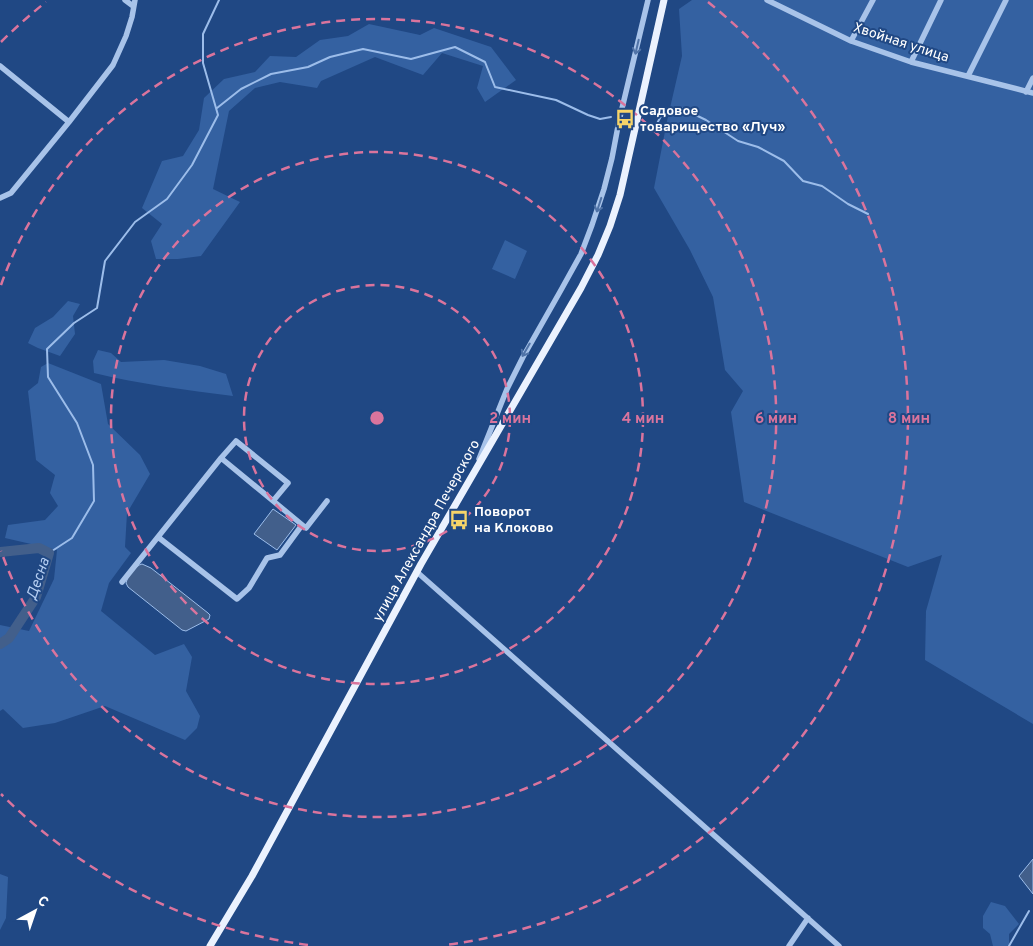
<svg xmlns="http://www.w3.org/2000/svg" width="1033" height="946" font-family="Overpass,sans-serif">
  <rect width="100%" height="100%" fill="#204884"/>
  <path fill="#3461a1" d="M 692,0 L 1033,0 L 1033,724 L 925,660 L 926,611 L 942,555 L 908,567 L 744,502 L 731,412 L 743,391 L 725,370 L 713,297 L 690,250 L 654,188 L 667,121 L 682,56 L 679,9 Z
    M 369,24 L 420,35 L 434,28 L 491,47 L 516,80 L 485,102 L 477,88 L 483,66 L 442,53 L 423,75 L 375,57 L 321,81 L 317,88 L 280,82 L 255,88 L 229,111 L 213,189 L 240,202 L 201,256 L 178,259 L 156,259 L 151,241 L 162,224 L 142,208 L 162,161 L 183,156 L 199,130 L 204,98 L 224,79 L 255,72 L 270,56 L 296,57 L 320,40 L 348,36 Z
    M 505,240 L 527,251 L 515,279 L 492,269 Z
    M 68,301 L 80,304 L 73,316 L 75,334 L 60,356 L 38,348 L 28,343 L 35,328 L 53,317 Z
    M 98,350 L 111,353 L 121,362 L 164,360 L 200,366 L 226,374 L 233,396 C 186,390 140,384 94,373 L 93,361 Z
    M 48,363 L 101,384 L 108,424 L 140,455 L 150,474 L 127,513 L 125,547 L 131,553 L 109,583 L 101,611 L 155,655 L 184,644 L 192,657 L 186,691 L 200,716 L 197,728 L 185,740 L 105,706 L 55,723 L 23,728 L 3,709 L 0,711 L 0,625 L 29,631 L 54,579 L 57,550 L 5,538 L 8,525 L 45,520 L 58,506 L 50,493 L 55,475 L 36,460 L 28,391 L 38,383 L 41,367 Z
    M 0,874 L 8,877 L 6,918 L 0,930 Z
    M 991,902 L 1005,906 L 1019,924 L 1009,934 L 1009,946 L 993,946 L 990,934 L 983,928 L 983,916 Z"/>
  <path fill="#425f8b" stroke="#9cbdea" d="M 273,509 L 296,525 L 277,550 L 254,534 Z
    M 142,564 L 151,568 L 208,613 L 210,615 L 209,619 L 186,631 L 182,630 L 128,587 L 126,583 C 128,575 135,566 142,564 Z
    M 1033,859 L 1033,894 L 1019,876 Z"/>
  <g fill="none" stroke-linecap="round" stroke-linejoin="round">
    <path stroke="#9cbdea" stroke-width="2" d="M 217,108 L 241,89 L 271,74 L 308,67 L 330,57 L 363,49 L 411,59 L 455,47 L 485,62 L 495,87 L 556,100 L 588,115 L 600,119 L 611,117
      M 655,127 L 665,109 L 681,108 L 706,120 L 738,141 L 758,147 L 784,161 L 803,181 L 822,186 L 848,204 L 868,214
      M 49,553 L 72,538 L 94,501 L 93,465 L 77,423 L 48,377 L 47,349 L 74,323 L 97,308 L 105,261 L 135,222 L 167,199 L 192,165 L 218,115 L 203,63 L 203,34 L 219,0
      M 1009,946 L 1029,911"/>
    <path stroke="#425f8b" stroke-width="10" d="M 0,552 L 39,548 L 49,553 L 36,597 L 9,638 L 0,644"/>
    <path stroke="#a8c3e9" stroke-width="5.5" d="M 125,0 L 133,6
      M 767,0 L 851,41 L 911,62 L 1033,93
      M 851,41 L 873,0
      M 911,62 L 941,0
      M 0,66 L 69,122
      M 968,76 L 1006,0
      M 1026,92 L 1033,78
      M 0,198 L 11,193 L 69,122 L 113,65 L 126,36 L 132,17 L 135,0
      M 221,458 L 236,441 L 288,483 L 273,501
      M 479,459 L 507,389 L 523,357 L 561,290 L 581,254 L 592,225 L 604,189 L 612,158 L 619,121 L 648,0
      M 158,537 L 237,599 L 249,588 L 267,558 L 280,555 L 302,525
      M 417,572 L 839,946
      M 122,582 L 221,458 L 306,528 L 327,501
      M 789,946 L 808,918"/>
    <path stroke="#ebf2fe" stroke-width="7" d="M 210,946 L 252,876 L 421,564 L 581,288 L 598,255 L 610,226 L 620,195 L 646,80 L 664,0"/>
  </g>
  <defs><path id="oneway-shaft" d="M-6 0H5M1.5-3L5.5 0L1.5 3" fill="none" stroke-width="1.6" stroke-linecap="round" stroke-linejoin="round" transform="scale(1.25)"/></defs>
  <g stroke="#5073a7">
    <use href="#oneway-shaft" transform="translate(637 47) rotate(103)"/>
    <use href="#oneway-shaft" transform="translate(599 205) rotate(108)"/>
    <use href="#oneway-shaft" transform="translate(526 350) rotate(120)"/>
  </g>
  <g fill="none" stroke="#da749d" stroke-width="2.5" stroke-dasharray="9 6">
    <circle cx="377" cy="418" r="133"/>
    <circle cx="377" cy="418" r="266"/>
    <path d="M1 285A399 399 0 1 1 1 551"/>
    <path d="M308 945A532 532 0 0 1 1 794M1 42A532 532 0 0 1 46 2M708 2A532 532 0 0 1 446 945"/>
  </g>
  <defs>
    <symbol id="bus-bare" viewBox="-9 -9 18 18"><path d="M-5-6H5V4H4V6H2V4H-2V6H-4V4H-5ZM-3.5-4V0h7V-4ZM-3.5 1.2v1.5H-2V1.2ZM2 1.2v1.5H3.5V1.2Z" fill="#f6d469" stroke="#204884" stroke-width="2.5" paint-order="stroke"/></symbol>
  </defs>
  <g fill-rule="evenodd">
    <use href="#bus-bare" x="611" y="105" width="28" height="28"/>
    <use href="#bus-bare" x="445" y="506" width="28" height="28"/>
  </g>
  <g text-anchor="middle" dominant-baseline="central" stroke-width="4" stroke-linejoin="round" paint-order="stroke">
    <g font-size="14" fill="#fff" stroke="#204884">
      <text transform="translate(901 43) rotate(18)">Хвойная улица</text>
      <text transform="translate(427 531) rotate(-61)">улица Александра Печерского</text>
    </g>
    <g font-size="14" font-weight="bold" fill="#fff" stroke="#204884" text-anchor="start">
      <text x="640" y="111">Садовое<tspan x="640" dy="16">товарищество «Луч»</tspan></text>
      <text x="474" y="512">Поворот<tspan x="474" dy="16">на Клоково</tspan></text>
    </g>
    <g font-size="15" font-style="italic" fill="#b4cdf1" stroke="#204884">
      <text transform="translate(39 579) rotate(-71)">Десна</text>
    </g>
  </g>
  <circle cx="377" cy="418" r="8" fill="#da749d" stroke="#204884" stroke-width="2.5"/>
  <g font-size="15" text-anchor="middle" font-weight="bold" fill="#da749d" stroke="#204884" stroke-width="4" stroke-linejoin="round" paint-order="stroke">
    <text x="510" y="423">2 мин</text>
    <text x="643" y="423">4 мин</text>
    <text x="776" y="423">6 мин</text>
    <text x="909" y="423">8 мин</text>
  </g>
  <g transform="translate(35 911) rotate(40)" stroke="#204884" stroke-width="4" paint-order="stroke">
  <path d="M0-4L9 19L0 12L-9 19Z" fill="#ffffff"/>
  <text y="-8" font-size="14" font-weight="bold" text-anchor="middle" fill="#ffffff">С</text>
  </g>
</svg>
